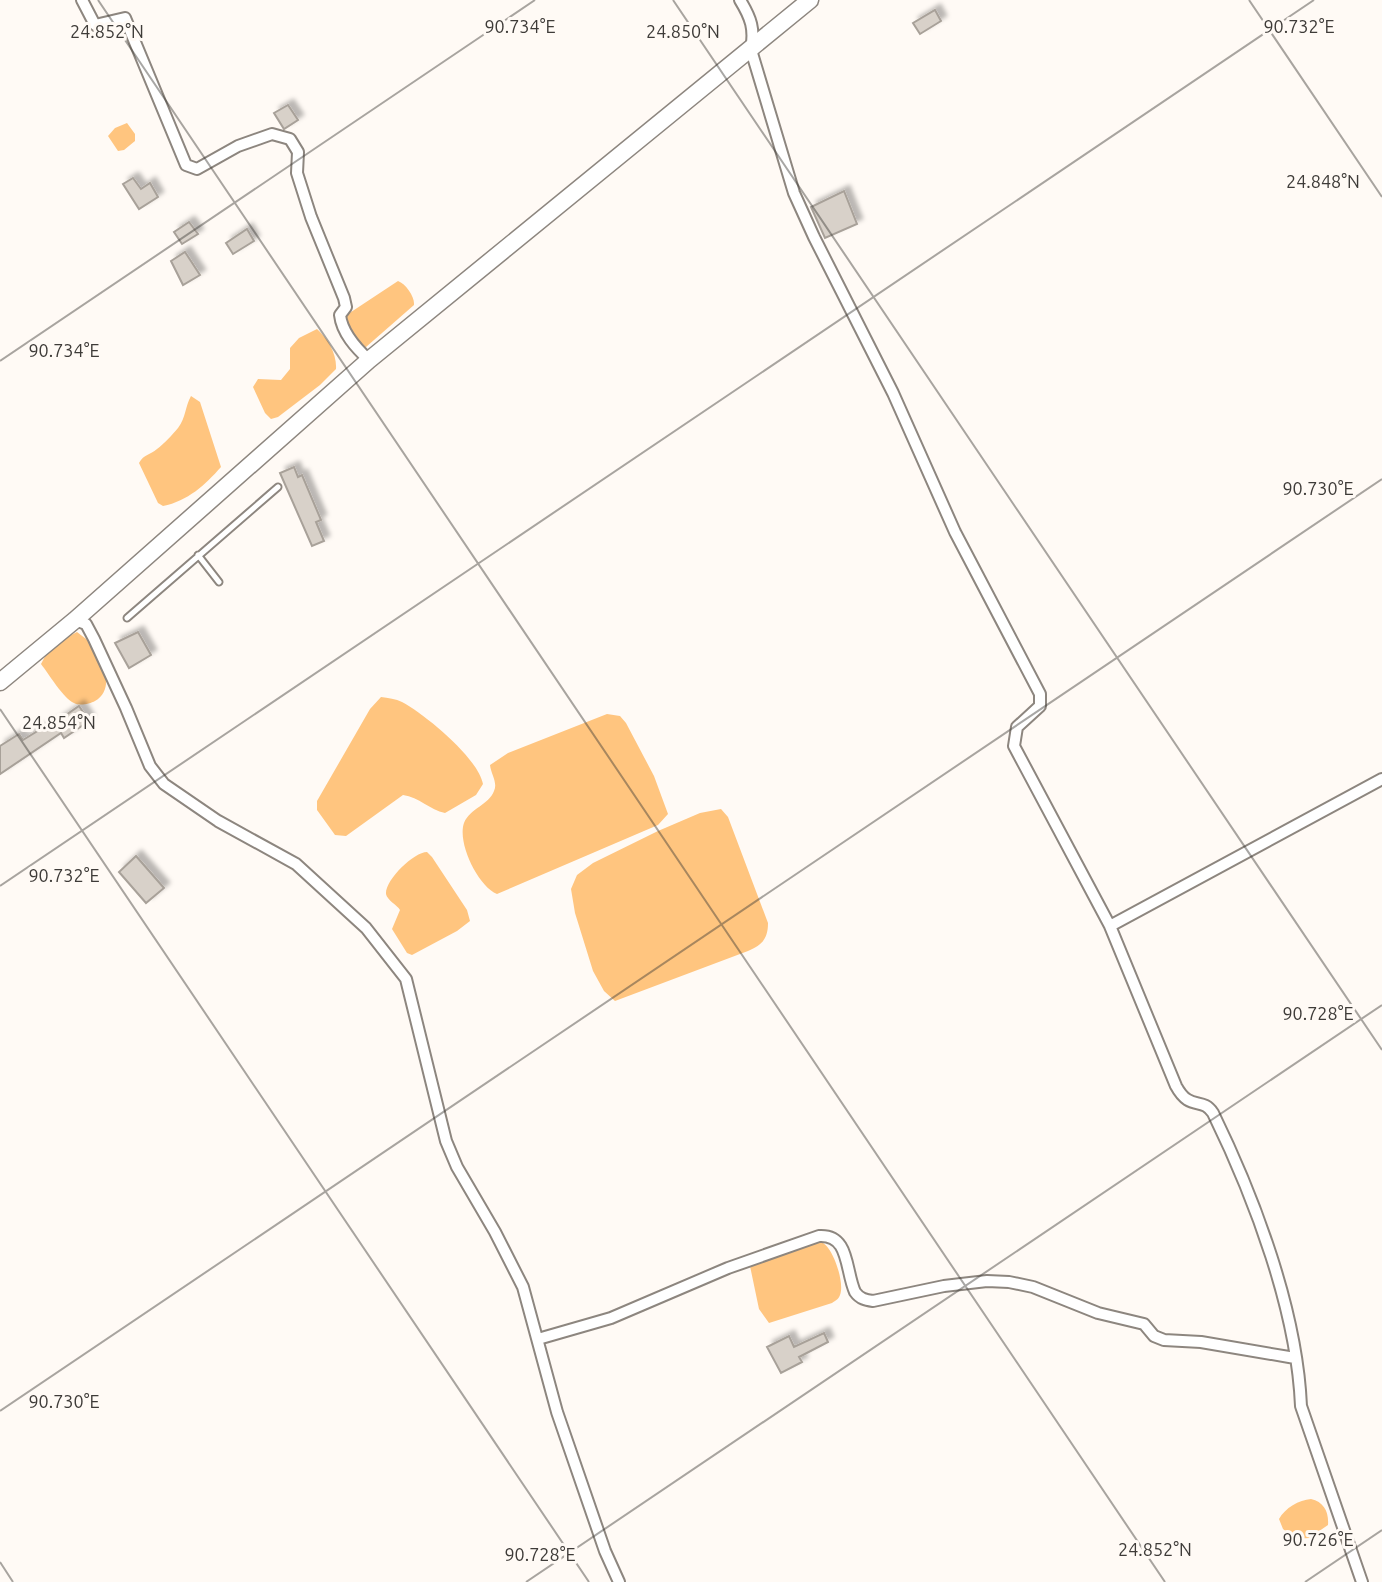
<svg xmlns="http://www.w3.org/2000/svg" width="1382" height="1582" font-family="Ubuntu,sans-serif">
  <defs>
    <filter id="shadow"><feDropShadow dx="5.5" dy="-5.5" stdDeviation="2" flood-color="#0004"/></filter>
  </defs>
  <rect width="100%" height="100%" fill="#fffaf5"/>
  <path fill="#ffc57f" d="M 127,123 L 135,134 L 135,141 L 124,150 L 118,151 L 108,136 L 115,128 Z
    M 398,281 C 406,284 415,297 414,305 L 366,347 L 360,347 L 348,329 L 345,316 Z
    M 317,329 C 328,339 337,354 336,369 L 320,385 L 278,417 L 271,419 L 265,413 L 253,387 L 258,379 L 281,380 L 290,369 L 290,348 L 299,338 Z
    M 191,396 L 200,402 L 221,467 C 205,485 188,501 163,506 L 158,503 L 139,463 C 144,454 150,455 157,449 C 164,444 172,435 178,428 C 186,417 185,407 191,396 Z
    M 77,632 C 82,636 90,641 94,647 C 104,663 115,689 95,701 C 90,704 79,706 74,703 C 64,699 48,673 41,664 C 49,647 61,640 77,632 Z
    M 381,697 C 388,698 396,699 402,702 C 426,715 478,758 483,784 L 476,795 L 445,813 C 430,810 419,797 403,795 L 346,836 L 335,835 L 317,810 L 317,801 L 370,709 Z
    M 607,714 L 620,716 L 626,723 L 654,776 L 668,814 L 658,825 L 497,894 C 478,886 457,843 464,823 C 470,808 489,805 494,791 C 498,783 491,774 490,765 L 508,753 Z
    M 721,809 L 728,817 L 768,923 C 768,939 762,945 748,951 L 615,1001 L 604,991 L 593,971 L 575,913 L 571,889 L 577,875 L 593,863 L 658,831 L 700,813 Z
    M 427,852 L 432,857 L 467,910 L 470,921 L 457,931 L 412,955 L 407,953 L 392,929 L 400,910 C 397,905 387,900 386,894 C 385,880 414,852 427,852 Z
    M 821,1242 C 833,1246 845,1283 840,1295 C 838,1300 836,1300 832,1303 L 769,1323 L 759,1309 L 750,1266 L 756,1262 Z
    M 1311,1499 C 1324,1502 1329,1512 1328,1525 L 1309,1538 L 1295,1539 L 1283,1529 L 1279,1519 C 1285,1508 1299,1500 1311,1499 Z"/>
  <path fill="#d8d1c9" stroke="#a8a199" stroke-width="2" filter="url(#shadow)" d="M 935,10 L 941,21 L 920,34 L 913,23 Z
    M 288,105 L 298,120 L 284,129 L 274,113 Z
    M 133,178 L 141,189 L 150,183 L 158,197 L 139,209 L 123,184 Z
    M 844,191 L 857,224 L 825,238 L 811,207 Z
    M 189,222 L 198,234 L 182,244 L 174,232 Z
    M 247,229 L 254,241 L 233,254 L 226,243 Z
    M 185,252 L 200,275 L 183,285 L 171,261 Z
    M 294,467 L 298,477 L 302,475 L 321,520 L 316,522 L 324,541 L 312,546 L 280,473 Z
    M 138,632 L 151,655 L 129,668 L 115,643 Z
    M 79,706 L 89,721 L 64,738 L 61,733 L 0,774 L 0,746 L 19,734 L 23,740 L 49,724 L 50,726 Z
    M 136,856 L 164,888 L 146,903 L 119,872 Z
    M 824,1333 L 828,1342 L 799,1357 L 802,1362 L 781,1373 L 767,1347 L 789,1336 L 794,1347 Z"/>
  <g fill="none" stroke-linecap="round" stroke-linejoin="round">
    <defs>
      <path id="service" d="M 198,555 L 219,582
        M 127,618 L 278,487"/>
      <path id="minor" d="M 82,0 L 95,25 L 125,18 L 186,165 L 197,169 L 238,146 L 272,134 L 290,139 L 298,152 L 297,173 L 311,217 L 344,298 L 346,307 L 340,315 C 342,333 356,348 369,360
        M 740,0 C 751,18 755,29 751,50 L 794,193 L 814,237 L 893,393 L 955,532 L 1040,694 L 1040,706 L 1017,727 L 1014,746 L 1110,926 L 1176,1086 C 1190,1112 1202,1096 1213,1113 C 1255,1199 1297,1311 1301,1406 L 1362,1582
        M 75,620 L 86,624 L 94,639 L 126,708 L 150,766 L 164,784 L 218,821 L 296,864 L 366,928 L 406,979 L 446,1141 L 457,1167 L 495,1232 L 523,1287 L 557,1412 L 605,1551 L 619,1582
        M 1110,926 L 1382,779
        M 538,1339 L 611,1318 L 728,1268 L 819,1236 C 850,1234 845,1270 855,1292 C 860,1299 866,1300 873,1301 L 944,1286 L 987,1281 L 1009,1282 L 1033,1287 L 1098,1313 L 1144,1324 L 1154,1336 L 1164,1340 L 1201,1342 L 1295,1358"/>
      <path id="secondary" d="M 0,682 L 75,620 L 369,360 L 810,0"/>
    </defs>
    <use href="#service" stroke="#8d867f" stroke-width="9"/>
    <use href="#minor" stroke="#8d867f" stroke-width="14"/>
    <use href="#secondary" stroke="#8d867f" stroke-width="19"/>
    <use href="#service" stroke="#fff" stroke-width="5"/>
    <use href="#minor" stroke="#fff" stroke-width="10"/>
    <use href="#secondary" stroke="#fff" stroke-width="16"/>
  </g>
  <path fill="none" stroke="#3e3b38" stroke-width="2" stroke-opacity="0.45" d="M 98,0 L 1165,1582M 673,0 L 1382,1050M 1249,0 L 1382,197M 0,361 L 535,0M 0,709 L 589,1582M 0,886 L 1314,0M 0,1411 L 1382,479M 0,1562 L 13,1582M 526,1582 L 1382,1005M 1305,1582 L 1382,1530"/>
  <g font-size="18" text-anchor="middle" fill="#3e3b38" stroke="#fffaf5" stroke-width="6" stroke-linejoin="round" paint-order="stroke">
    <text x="520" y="33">90.734°E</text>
    <text x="1299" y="33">90.732°E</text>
    <text x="107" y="38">24.852°N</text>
    <text x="683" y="38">24.850°N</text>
    <text x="1323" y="188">24.848°N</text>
    <text x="64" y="357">90.734°E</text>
    <text x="1318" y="495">90.730°E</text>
    <text x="59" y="729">24.854°N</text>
    <text x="64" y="882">90.732°E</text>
    <text x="1318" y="1020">90.728°E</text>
    <text x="64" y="1408">90.730°E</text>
    <text x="1318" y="1546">90.726°E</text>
    <text x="1155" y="1556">24.852°N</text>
    <text x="540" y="1561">90.728°E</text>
  </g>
</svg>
